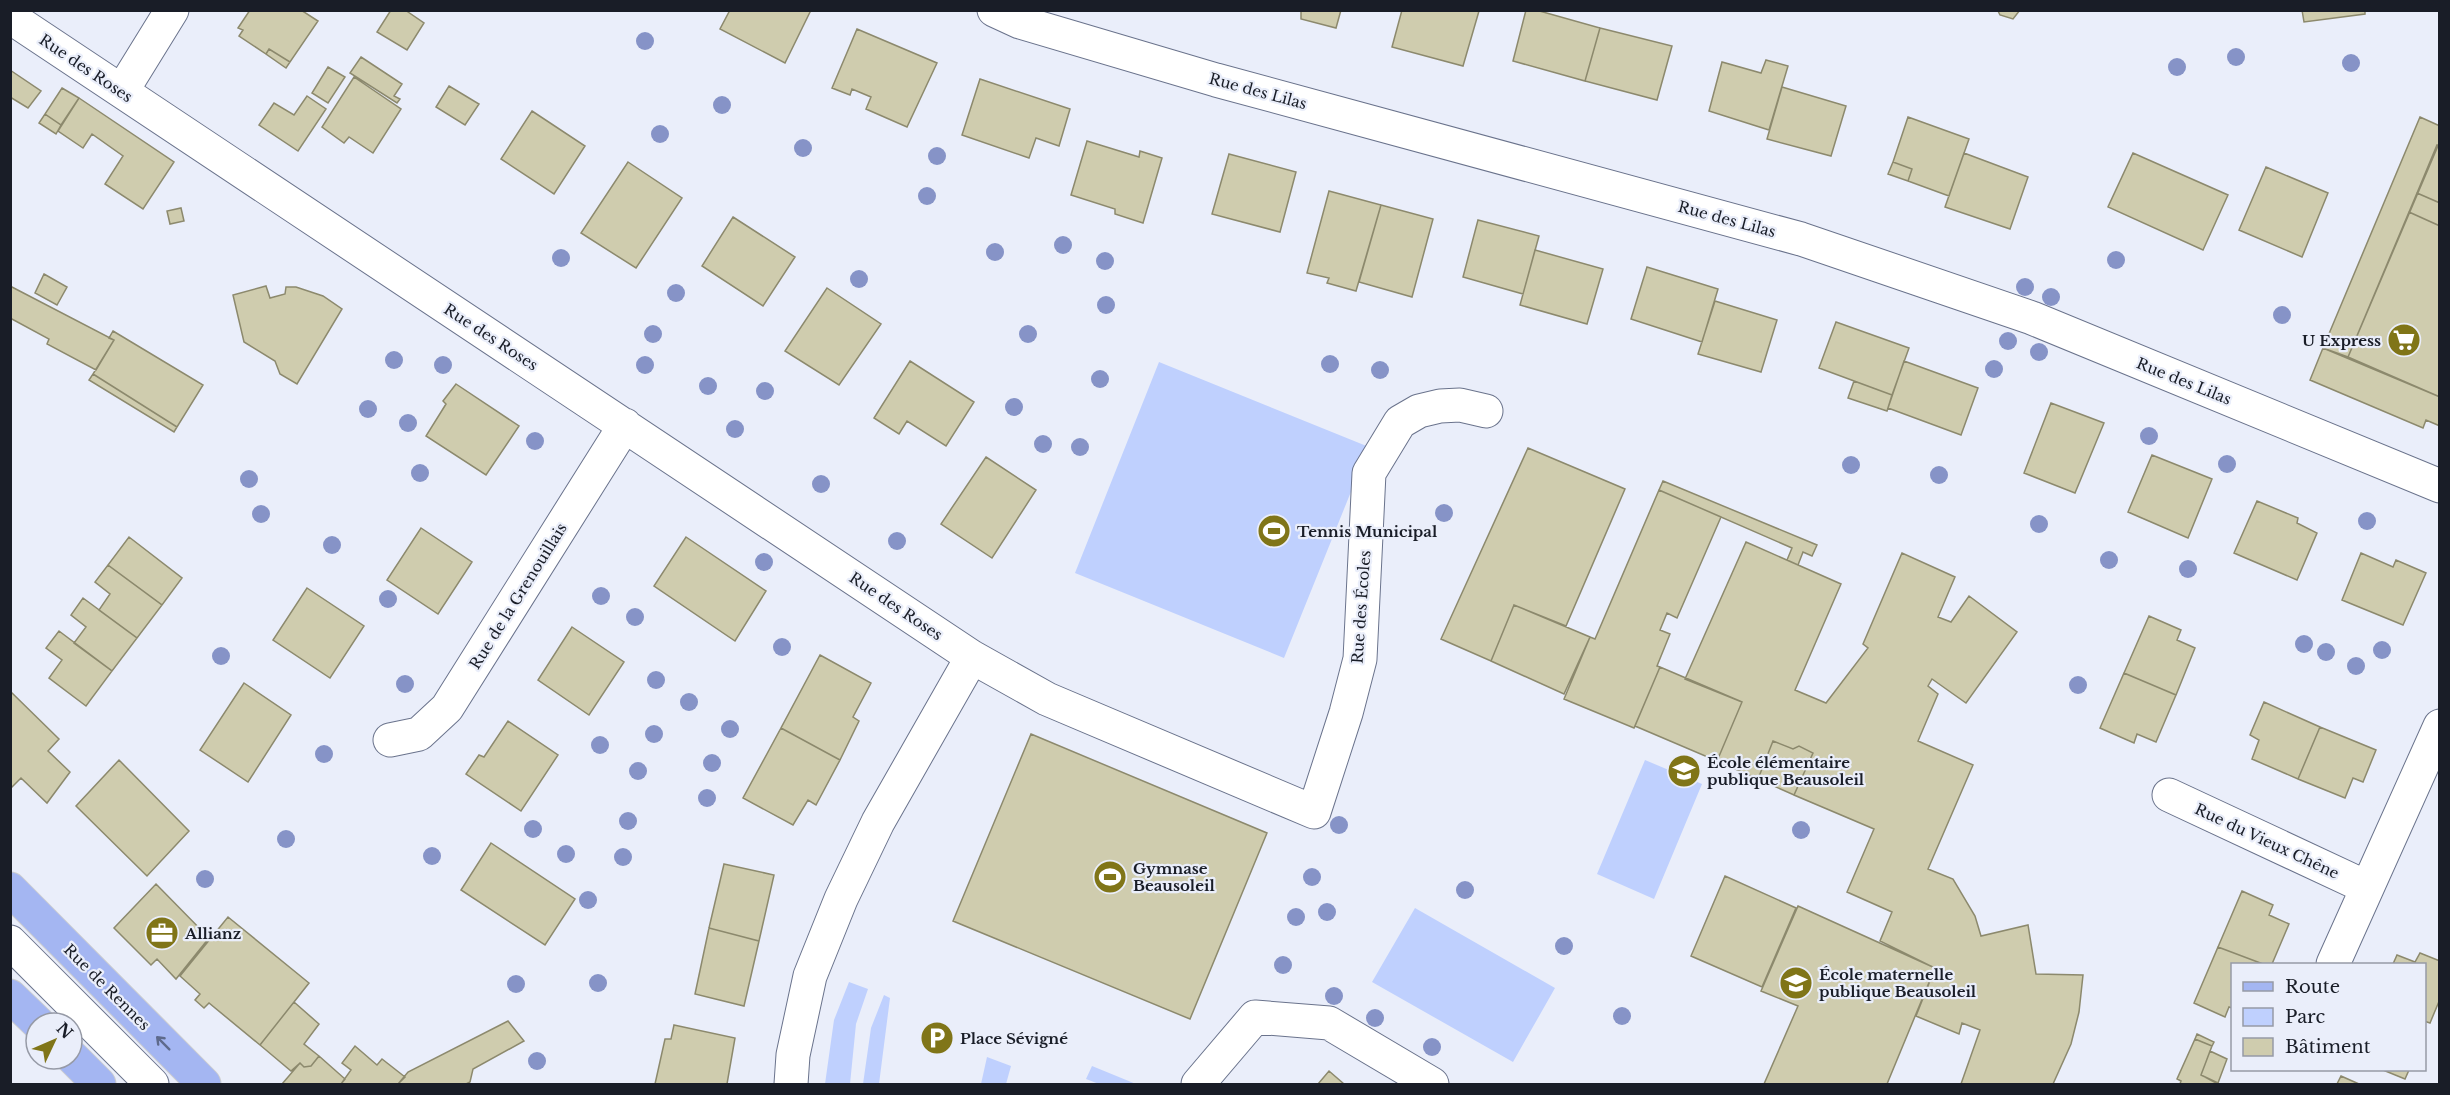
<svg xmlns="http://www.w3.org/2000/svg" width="2450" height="1095" font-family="'Libre Baskerville',serif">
  <rect width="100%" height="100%" fill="#eaeefa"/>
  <path fill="#bfd0fe" d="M 1159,362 L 1369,447 L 1284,658 L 1075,573 Z
    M 1645,760 L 1702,784 L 1654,899 L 1597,874 Z
    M 1415,908 L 1555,988 L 1513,1062 L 1372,982 Z
    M 849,982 L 868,989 L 856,1024 L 850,1084 L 825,1084 L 834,1020 Z
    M 884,995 L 890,998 L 879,1084 L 863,1084 L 871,1028 Z
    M 987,1057 L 1011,1066 L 1006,1084 L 981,1084 Z
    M 1092,1066 L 1136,1084 L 1099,1084 L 1086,1079 Z"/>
  <path fill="#cfccae" stroke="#8c896d" stroke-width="1.5" d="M 250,10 L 301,10 L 318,21 L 290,62 L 269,49 L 266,54 L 239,36 L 243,30 L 238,28 Z
    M 391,10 L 405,10 L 424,23 L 407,50 L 377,32 Z
    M 730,10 L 811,10 L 785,63 L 720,29 Z
    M 1301,10 L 1341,10 L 1336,28 L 1301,19 Z
    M 1402,10 L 1479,11 L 1463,66 L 1392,47 Z
    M 1526,10 L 1536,10 L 1600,28 L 1585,81 L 1513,61 Z
    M 2020,10 L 2013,19 L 2000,15 L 1998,11 Z
    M 2302,10 L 2365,10 L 2365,14 L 2304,22 Z
    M 1600,28 L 1672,46 L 1657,100 L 1585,81 Z
    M 857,29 L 937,63 L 907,127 L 866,109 L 871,97 L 852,89 L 850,95 L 832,88 Z
    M 269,49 L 290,62 L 286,68 L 266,54 Z
    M 361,57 L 402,84 L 394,96 L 400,99 L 397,103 L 350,73 Z
    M 1766,60 L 1788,66 L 1769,130 L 1709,111 L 1722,62 L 1761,73 Z
    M 328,67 L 345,77 L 328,103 L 312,93 Z
    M 10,70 L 41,91 L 28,108 L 10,97 Z
    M 354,77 L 401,109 L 373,153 L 349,137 L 344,143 L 322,127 Z
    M 980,79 L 1070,109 L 1059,146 L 1036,138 L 1029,158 L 962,135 Z
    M 449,86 L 479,104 L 465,125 L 436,107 Z
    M 1782,87 L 1846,106 L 1831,156 L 1767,139 Z
    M 62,88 L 79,98 L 61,125 L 45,114 Z
    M 307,96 L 326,109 L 298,151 L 259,125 L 274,103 L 294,115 Z
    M 79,98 L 174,162 L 143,209 L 105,184 L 123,156 L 92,134 L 83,148 L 58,131 Z
    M 532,111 L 585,146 L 554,194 L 501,159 Z
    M 45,114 L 61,125 L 56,134 L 39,123 Z
    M 1908,117 L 1969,139 L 1949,196 L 1908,181 L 1912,169 L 1893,162 Z
    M 2420,117 L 2440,126 L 2440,141 L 2348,357 L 2323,348 Z
    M 1087,141 L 1139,157 L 1140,151 L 1162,158 L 1143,223 L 1115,214 L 1115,209 L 1071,195 Z
    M 2437,145 L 2440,146 L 2440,203 L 2417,193 Z
    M 1964,153 L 2028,177 L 2010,229 L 1945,207 Z
    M 2133,153 L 2228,195 L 2203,250 L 2108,207 Z
    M 1229,154 L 1296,172 L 1280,232 L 1212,214 Z
    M 628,162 L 682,198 L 636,268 L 581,233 Z
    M 1893,162 L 1912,169 L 1908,181 L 1888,174 Z
    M 2266,167 L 2328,193 L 2302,257 L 2239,230 Z
    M 1329,191 L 1381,205 L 1356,291 L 1327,283 L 1329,278 L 1307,273 Z
    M 2417,193 L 2440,203 L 2440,226 L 2409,212 Z
    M 1381,205 L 1433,219 L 1412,297 L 1359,282 Z
    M 181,208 L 184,221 L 170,224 L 167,211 Z
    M 2409,212 L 2440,226 L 2440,397 L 2348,357 Z
    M 733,217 L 795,257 L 763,306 L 702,266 Z
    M 1478,220 L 1539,236 L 1523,294 L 1463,277 Z
    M 1535,250 L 1603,269 L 1587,324 L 1520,305 Z
    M 1647,267 L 1718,289 L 1702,342 L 1631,319 Z
    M 44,274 L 67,287 L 57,305 L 35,293 Z
    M 10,286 L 114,340 L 96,370 L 47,344 L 49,339 L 10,318 Z
    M 266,286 L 270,298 L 285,294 L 286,287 L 296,287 L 323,296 L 342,309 L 297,384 L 280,374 L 275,361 L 244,342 L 233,295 Z
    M 827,288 L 881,324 L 839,385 L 785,351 Z
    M 1715,301 L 1777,320 L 1761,372 L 1698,354 Z
    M 1836,322 L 1909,348 L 1892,395 L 1819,368 Z
    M 113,331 L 203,385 L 177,427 L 93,374 L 114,340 L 109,338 Z
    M 2323,348 L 2440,397 L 2440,426 L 2426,420 L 2423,428 L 2310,380 Z
    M 910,361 L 974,402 L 946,446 L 907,421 L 899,434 L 874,418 Z
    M 1904,361 L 1978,388 L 1961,435 L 1888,408 Z
    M 93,374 L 177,427 L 174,432 L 89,380 Z
    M 1854,381 L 1892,395 L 1887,411 L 1848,398 Z
    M 456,384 L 519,426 L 486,475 L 426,436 L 446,404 L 443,401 Z
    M 2051,403 L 2104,423 L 2075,493 L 2024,473 Z
    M 1528,448 L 1625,489 L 1566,626 L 1514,605 L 1491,661 L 1441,639 Z
    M 2152,455 L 2212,479 L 2188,538 L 2128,512 Z
    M 986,457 L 1036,490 L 992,558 L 941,524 Z
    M 1663,481 L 1817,545 L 1812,556 L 1803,552 L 1798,565 L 1787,560 L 1792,548 L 1659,490 Z
    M 1659,490 L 1721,517 L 1677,618 L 1667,613 L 1660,630 L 1670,634 L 1657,666 L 1660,667 L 1634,728 L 1564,699 L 1590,637 L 1595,639 Z
    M 2257,501 L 2298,518 L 2297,523 L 2317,533 L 2297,580 L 2234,553 Z
    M 421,528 L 472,562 L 438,614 L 387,580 Z
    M 129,537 L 182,578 L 162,605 L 108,565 Z
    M 686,537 L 766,591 L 735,641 L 654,586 Z
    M 1746,542 L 1841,584 L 1795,690 L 1826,703 L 1868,648 L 1863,644 L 1902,553 L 1955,577 L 1938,617 L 1951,622 L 1969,596 L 2017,632 L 1966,703 L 1932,679 L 1928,686 L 1938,694 L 1918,741 L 1973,765 L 1928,869 L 1953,879 L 1975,916 L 1981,936 L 2028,925 L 2036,974 L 2083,975 L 2079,1012 L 2071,1044 L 2053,1084 L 1961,1084 L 1980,1030 L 1962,1023 L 1959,1034 L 1916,1016 L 1935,968 L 1880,941 L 1892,912 L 1847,892 L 1874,829 L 1794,795 L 1813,753 L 1799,746 L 1793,749 L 1773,741 L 1758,779 L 1717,761 L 1742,702 L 1685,679 Z
    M 2361,553 L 2393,567 L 2396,560 L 2426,573 L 2403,625 L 2342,600 Z
    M 108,565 L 162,605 L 137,638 L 99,610 L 110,594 L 95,582 Z
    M 307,588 L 364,626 L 330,678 L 273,640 Z
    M 83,598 L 137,638 L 112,671 L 74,643 L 86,627 L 71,615 Z
    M 1514,605 L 1590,637 L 1564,694 L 1491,661 Z
    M 2149,616 L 2181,630 L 2177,640 L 2195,648 L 2176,695 L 2124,673 Z
    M 572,627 L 624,662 L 589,715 L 538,680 Z
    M 59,631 L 112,671 L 86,706 L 49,678 L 62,660 L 46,648 Z
    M 820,655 L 871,683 L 853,717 L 859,721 L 840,760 L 781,728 Z
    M 1660,667 L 1742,702 L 1717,761 L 1635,726 Z
    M 2124,673 L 2176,695 L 2156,742 L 2137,734 L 2134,743 L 2100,728 Z
    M 244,683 L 291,715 L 248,782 L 200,750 Z
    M 10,691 L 59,739 L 48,751 L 70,772 L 47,803 L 21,778 L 10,789 Z
    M 2264,702 L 2320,727 L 2298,779 L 2252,759 L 2259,740 L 2250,735 Z
    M 508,721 L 558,755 L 521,811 L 466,774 L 479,755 L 484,757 Z
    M 2320,727 L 2376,750 L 2363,782 L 2353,778 L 2345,798 L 2298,779 Z
    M 781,728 L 840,760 L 816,805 L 808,800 L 793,825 L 743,798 Z
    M 1031,734 L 1267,833 L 1190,1019 L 953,921 Z
    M 1773,741 L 1793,749 L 1799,746 L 1813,753 L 1794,795 L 1758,779 Z
    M 119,760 L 189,831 L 147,876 L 76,806 Z
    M 491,843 L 575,899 L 545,945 L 461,890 Z
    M 724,864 L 774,875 L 759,941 L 709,928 Z
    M 1725,876 L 1796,908 L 1762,987 L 1691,956 Z
    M 156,884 L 209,938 L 176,979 L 157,959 L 151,965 L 114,928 Z
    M 2242,891 L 2273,905 L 2269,915 L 2289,924 L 2272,964 L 2263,964 L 2218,947 Z
    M 1798,906 L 1935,968 L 1887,1084 L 1764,1084 L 1798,1006 L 1761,991 Z
    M 228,917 L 309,983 L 260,1045 L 209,1003 L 204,1008 L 195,1000 L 200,994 L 180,976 Z
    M 709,928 L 759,941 L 744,1006 L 695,994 Z
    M 2218,947 L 2263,964 L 2232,964 L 2232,1008 L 2229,1007 L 2225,1017 L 2194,1003 Z
    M 2420,953 L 2440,961 L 2440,999 L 2430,1023 L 2424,1021 L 2424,964 L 2393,964 L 2397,955 L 2415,962 Z
    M 294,1002 L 319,1024 L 304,1044 L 319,1056 L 311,1066 L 304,1067 L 300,1063 L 291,1071 L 260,1045 Z
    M 508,1021 L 524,1041 L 473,1069 L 470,1082 L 466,1084 L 398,1084 L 408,1072 Z
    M 674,1025 L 735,1038 L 727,1084 L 655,1084 L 665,1039 L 671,1039 Z
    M 2197,1034 L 2214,1042 L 2212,1046 L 2195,1039 Z
    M 2195,1039 L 2212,1046 L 2201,1075 L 2218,1084 L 2180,1084 L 2181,1081 L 2177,1079 Z
    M 355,1046 L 377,1065 L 382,1059 L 405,1077 L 398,1084 L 341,1084 L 351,1070 L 342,1063 Z
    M 2210,1051 L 2227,1059 L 2218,1083 L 2201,1075 Z
    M 319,1056 L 345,1079 L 341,1084 L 282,1084 L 300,1063 L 304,1067 L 311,1066 Z
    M 2383,1070 L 2409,1070 L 2405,1079 Z
    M 1329,1071 L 1344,1084 L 1318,1084 Z
    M 2341,1076 L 2359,1084 L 2337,1084 Z"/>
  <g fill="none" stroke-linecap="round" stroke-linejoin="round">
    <defs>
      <path id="minor" d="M 994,10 L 1020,22 L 1216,80 L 1801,239 L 2032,318 L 2440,486
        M 10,17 L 972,657 L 1047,699 L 1314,812 L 1346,713 L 1360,659 L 1369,473 L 1400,422 L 1419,411 L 1440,406 L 1460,405 L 1486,411
        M 122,91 L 172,10
        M 390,740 L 419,734 L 447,708 L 625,425
        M 2169,795 L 2366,887
        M 10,942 L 152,1084
        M 2333,964 L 2440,726
        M 791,1084 L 793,1055 L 810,976 L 841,899 L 878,822 L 972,657
        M 1198,1084 L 1255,1017 L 1329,1023 L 1432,1084"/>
      <path id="major" d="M 10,889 L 204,1084
        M 10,996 L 38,1023
        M 72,1057 L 99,1084"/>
    </defs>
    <use href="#minor" stroke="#6a738c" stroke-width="35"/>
    <use href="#major" stroke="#cccdcf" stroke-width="35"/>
    <use href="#minor" stroke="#fff" stroke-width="33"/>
    <use href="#major" stroke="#a4b6f2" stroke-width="33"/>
  </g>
  <g fill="#8693c7">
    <circle cx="645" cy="41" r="9"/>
    <circle cx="2236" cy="57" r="9"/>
    <circle cx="2351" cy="63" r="9"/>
    <circle cx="2177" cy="67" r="9"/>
    <circle cx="722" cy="105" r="9"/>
    <circle cx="660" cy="134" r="9"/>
    <circle cx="803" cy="148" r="9"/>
    <circle cx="937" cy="156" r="9"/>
    <circle cx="927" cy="196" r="9"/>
    <circle cx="1063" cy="245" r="9"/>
    <circle cx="995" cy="252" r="9"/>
    <circle cx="561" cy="258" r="9"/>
    <circle cx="2116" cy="260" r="9"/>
    <circle cx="1105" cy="261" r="9"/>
    <circle cx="859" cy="279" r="9"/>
    <circle cx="2025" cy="287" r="9"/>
    <circle cx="676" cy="293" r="9"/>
    <circle cx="2051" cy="297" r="9"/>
    <circle cx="1106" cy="305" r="9"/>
    <circle cx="2282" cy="315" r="9"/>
    <circle cx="653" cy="334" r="9"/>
    <circle cx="1028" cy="334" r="9"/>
    <circle cx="2008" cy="341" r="9"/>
    <circle cx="2039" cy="352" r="9"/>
    <circle cx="394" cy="360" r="9"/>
    <circle cx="1330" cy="364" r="9"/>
    <circle cx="443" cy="365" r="9"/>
    <circle cx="645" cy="365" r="9"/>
    <circle cx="1994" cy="369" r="9"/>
    <circle cx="1380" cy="370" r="9"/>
    <circle cx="1100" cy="379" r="9"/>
    <circle cx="708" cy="386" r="9"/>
    <circle cx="765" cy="391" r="9"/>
    <circle cx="1014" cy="407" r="9"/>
    <circle cx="368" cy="409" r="9"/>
    <circle cx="408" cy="423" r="9"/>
    <circle cx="735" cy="429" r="9"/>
    <circle cx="2149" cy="436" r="9"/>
    <circle cx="535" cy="441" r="9"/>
    <circle cx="1043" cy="444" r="9"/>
    <circle cx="1080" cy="447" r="9"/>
    <circle cx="2227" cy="464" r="9"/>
    <circle cx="1851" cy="465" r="9"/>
    <circle cx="420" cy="473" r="9"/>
    <circle cx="1939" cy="475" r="9"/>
    <circle cx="249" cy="479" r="9"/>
    <circle cx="821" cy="484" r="9"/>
    <circle cx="1444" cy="513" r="9"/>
    <circle cx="261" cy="514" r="9"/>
    <circle cx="2367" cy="521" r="9"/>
    <circle cx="2039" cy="524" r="9"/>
    <circle cx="897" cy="541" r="9"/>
    <circle cx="332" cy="545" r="9"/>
    <circle cx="2109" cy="560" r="9"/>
    <circle cx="764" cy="562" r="9"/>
    <circle cx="2188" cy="569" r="9"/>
    <circle cx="601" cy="596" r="9"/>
    <circle cx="388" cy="599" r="9"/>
    <circle cx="635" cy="617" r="9"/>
    <circle cx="2304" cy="644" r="9"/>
    <circle cx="782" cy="647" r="9"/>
    <circle cx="2382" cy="650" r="9"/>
    <circle cx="2326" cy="652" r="9"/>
    <circle cx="221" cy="656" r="9"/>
    <circle cx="2356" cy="666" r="9"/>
    <circle cx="656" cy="680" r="9"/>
    <circle cx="405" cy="684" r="9"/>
    <circle cx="2078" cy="685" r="9"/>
    <circle cx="689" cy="702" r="9"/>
    <circle cx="730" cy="729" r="9"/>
    <circle cx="654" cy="734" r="9"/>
    <circle cx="600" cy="745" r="9"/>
    <circle cx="324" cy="754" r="9"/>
    <circle cx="712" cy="763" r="9"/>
    <circle cx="638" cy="771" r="9"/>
    <circle cx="707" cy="798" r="9"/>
    <circle cx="628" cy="821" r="9"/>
    <circle cx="1339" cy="825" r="9"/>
    <circle cx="533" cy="829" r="9"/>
    <circle cx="1801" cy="830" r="9"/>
    <circle cx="286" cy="839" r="9"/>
    <circle cx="566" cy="854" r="9"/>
    <circle cx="432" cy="856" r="9"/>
    <circle cx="623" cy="857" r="9"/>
    <circle cx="1312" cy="877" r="9"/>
    <circle cx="205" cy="879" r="9"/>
    <circle cx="1465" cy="890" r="9"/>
    <circle cx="588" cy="900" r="9"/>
    <circle cx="1327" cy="912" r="9"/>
    <circle cx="1296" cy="917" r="9"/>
    <circle cx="1564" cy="946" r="9"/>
    <circle cx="1283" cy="965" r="9"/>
    <circle cx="598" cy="983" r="9"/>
    <circle cx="516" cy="984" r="9"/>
    <circle cx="1334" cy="996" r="9"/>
    <circle cx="1622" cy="1016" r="9"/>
    <circle cx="1375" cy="1018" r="9"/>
    <circle cx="1432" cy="1047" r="9"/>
    <circle cx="537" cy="1061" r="9"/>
  </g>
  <defs><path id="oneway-shaft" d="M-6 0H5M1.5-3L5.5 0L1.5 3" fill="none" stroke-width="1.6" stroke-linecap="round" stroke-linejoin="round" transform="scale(1.5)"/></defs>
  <use stroke="#5e6a8c" href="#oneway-shaft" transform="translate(163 1043) rotate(-135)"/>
  <defs>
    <symbol id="supermarket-disc" viewBox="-11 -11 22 22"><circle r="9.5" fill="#807518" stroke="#eaeefa"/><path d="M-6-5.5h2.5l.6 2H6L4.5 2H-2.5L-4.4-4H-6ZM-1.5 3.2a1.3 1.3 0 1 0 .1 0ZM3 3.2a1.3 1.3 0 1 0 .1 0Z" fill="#fff"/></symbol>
    <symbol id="stadium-disc" viewBox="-11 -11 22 22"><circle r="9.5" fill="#807518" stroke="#eaeefa"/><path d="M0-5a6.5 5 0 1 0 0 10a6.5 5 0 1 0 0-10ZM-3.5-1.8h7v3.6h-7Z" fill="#fff"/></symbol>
    <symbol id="school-disc" viewBox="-11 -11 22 22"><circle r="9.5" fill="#807518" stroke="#eaeefa"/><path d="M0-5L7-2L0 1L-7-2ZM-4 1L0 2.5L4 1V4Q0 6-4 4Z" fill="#fff"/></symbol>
    <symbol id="office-disc" viewBox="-11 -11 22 22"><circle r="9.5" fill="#807518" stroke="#eaeefa"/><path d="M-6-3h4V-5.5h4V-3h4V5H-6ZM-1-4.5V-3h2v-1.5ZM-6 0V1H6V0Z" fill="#fff"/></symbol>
    <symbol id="parking-disc" viewBox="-11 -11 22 22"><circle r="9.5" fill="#807518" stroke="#eaeefa"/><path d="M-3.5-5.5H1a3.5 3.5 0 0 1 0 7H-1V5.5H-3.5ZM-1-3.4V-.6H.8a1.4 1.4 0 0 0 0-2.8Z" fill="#fff"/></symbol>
  </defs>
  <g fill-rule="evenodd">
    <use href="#supermarket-disc" x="2385" y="321" width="38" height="38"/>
    <use href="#stadium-disc" x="1255" y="512" width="38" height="38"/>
    <use href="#school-disc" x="1665" y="752" width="38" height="38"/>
    <use href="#stadium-disc" x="1091" y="858" width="38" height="38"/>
    <use href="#office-disc" x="143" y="914" width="38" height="38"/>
    <use href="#school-disc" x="1777" y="964" width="38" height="38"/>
    <use href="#parking-disc" x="918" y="1019" width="38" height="38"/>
  </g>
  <g text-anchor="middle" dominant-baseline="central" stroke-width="4.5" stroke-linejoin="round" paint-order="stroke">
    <g font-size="15" fill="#191d27" stroke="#eaeefa">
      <text transform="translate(86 68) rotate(34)">Rue des Roses</text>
      <text transform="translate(1258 91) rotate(15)">Rue des Lilas</text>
      <text transform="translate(1727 219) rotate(15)">Rue des Lilas</text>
      <text transform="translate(491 337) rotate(33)">Rue des Roses</text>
      <text transform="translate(2184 381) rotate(22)">Rue des Lilas</text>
      <text transform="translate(518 596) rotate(-58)">Rue de la Grenouillais</text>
      <text transform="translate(896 606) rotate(34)">Rue des Roses</text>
      <text transform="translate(1361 607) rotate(-86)">Rue des Écoles</text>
      <text transform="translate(2267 841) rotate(25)">Rue du Vieux Chêne</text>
      <text transform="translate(107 987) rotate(45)">Rue de Rennes</text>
    </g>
    <g font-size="15" font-weight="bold" fill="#191d27" stroke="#eaeefa" text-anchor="start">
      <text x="2381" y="340" text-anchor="end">U Express</text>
      <text x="1297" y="531">Tennis Municipal</text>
      <text x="1707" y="762">École élémentaire<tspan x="1707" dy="17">publique Beausoleil</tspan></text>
      <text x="1133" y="868">Gymnase<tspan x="1133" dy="17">Beausoleil</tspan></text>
      <text x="185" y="933">Allianz</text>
      <text x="1819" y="974">École maternelle<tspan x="1819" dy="17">publique Beausoleil</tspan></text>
      <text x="960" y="1038">Place Sévigné</text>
    </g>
  </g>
  <rect width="2450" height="1095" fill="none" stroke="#191d27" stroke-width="24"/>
  <rect x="2231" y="963" width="195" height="108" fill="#eaeefa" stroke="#969aa6" stroke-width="1.5"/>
  <rect x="2243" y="982" width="30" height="9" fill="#a4b6f2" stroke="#969aa6" stroke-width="1.5"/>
  <text x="2285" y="993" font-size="18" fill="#191d27">Route</text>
  <rect x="2243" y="1008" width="30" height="18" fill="#bfd0fe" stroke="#969aa6" stroke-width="1.5"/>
  <text x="2285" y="1023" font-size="18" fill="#191d27">Parc</text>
  <rect x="2243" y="1038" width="30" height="18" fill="#cfccae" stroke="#969aa6" stroke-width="1.5"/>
  <text x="2285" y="1053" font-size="18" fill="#191d27">Bâtiment</text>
  <g transform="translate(54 1041) rotate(46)"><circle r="28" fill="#eaeefa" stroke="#969aa6" stroke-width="1.5"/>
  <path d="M0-4.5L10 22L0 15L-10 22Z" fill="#807518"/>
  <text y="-9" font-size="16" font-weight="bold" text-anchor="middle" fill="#191d27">N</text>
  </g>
</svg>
